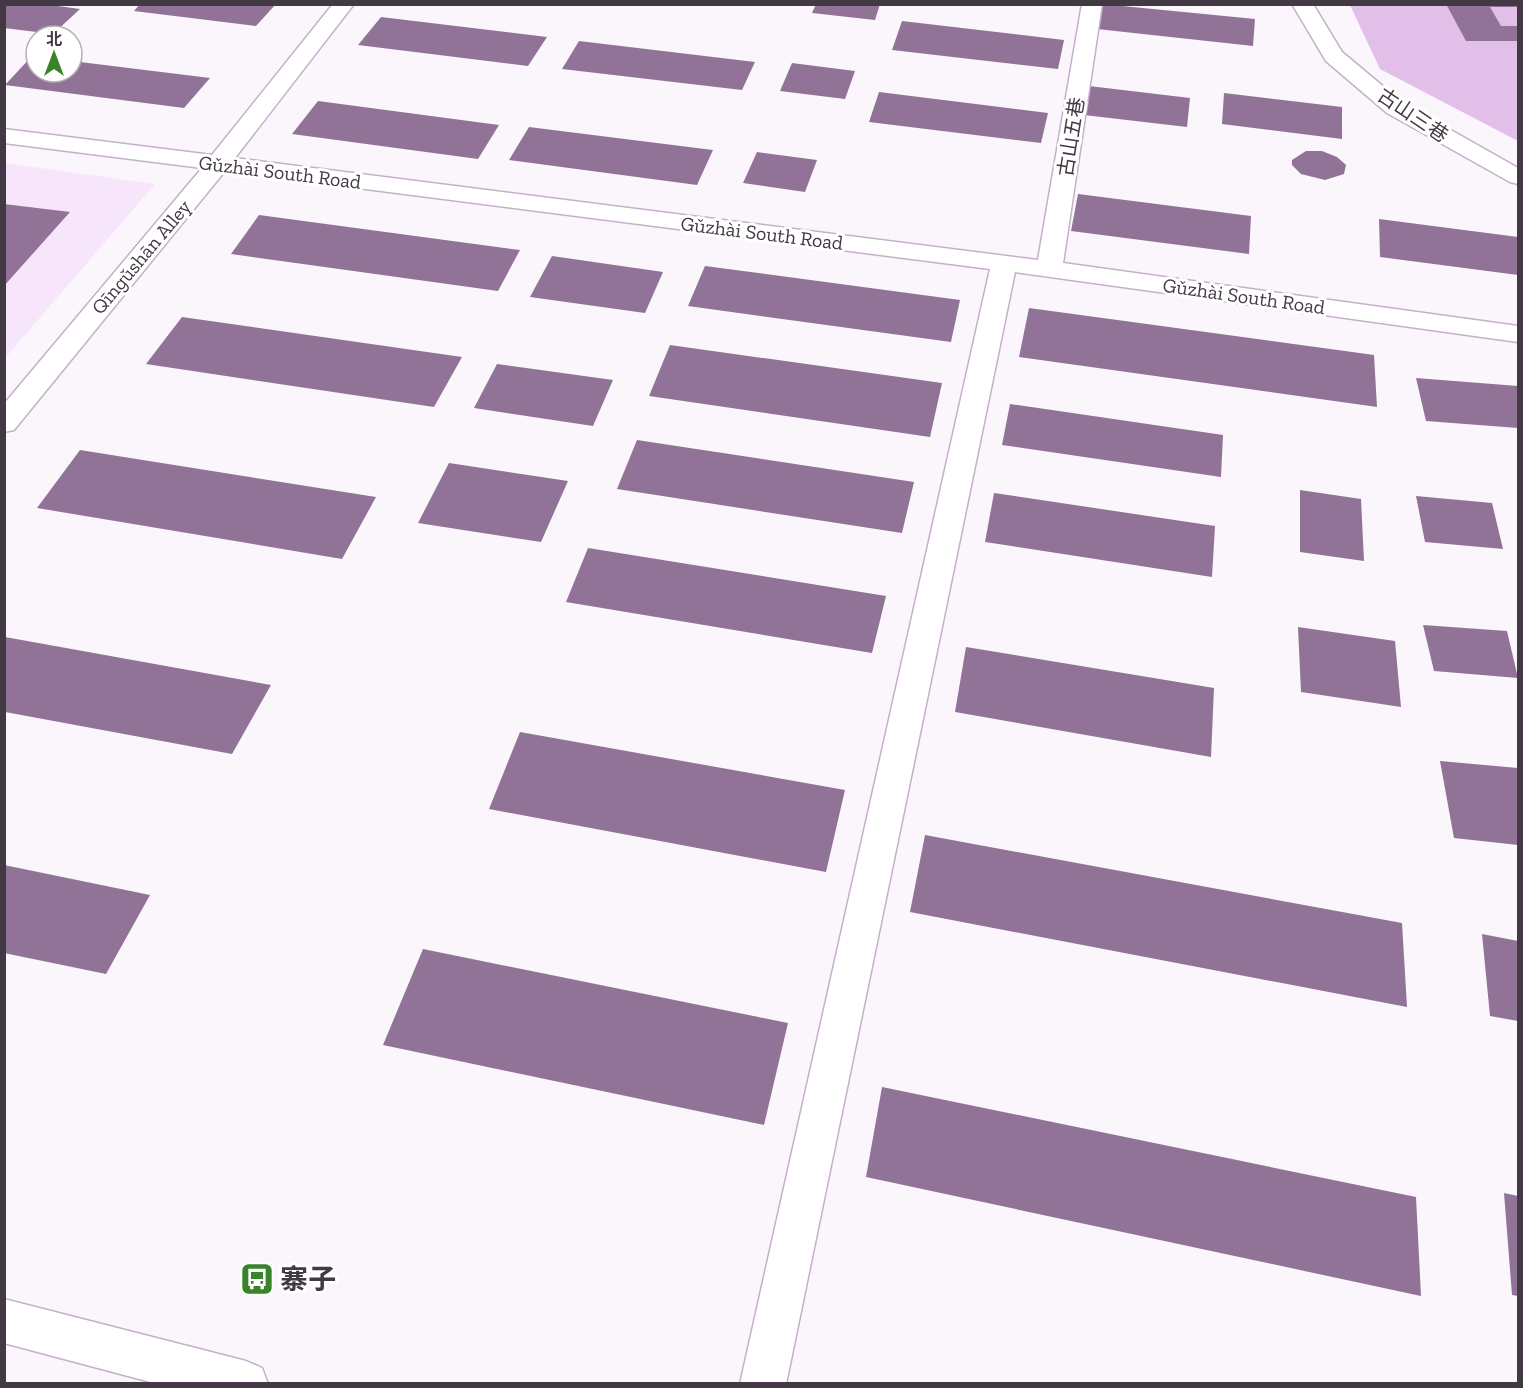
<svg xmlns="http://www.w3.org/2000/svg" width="1523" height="1388" font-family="'Zilla Slab','Noto Sans SC',serif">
  <rect width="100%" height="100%" fill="#faf6fb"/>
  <path fill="#f7e6fb" d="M 5,163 L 155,184 L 5,358 Z"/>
  <path fill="#e1bfe8" d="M 1350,5 L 1518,5 L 1518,141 L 1380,69 Z"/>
  <path fill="#927398" d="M 4,4 L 43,4 L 80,9 L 53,34 L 4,28 Z
    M 140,4 L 276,4 L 256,26 L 134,11 Z
    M 816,4 L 880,4 L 875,20 L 812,13 Z
    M 1102,4 L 1255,19 L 1253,46 L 1097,29 Z
    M 1446,4 L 1518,4 L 1518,7 L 1490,7 L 1501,26 L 1518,26 L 1518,41 L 1466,41 Z
    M 381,17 L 547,37 L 528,66 L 358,45 Z
    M 902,21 L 1064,40 L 1058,69 L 892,50 Z
    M 579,41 L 755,62 L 742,90 L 562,69 Z
    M 32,56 L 36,56 L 36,72 L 72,72 L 72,61 L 210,78 L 184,108 L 5,85 Z
    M 792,63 L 855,71 L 845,99 L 780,91 Z
    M 1089,86 L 1190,98 L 1187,127 L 1084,115 Z
    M 879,92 L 1048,113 L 1041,143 L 869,122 Z
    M 1224,93 L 1342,107 L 1342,139 L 1222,124 Z
    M 318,101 L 499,125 L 478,159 L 292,134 Z
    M 529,127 L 713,150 L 697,185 L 509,160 Z
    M 1306,151 L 1322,151 L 1337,157 L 1346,165 L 1344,174 L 1325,180 L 1301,174 L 1292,165 L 1292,160 Z
    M 757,152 L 817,160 L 805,192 L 743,183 Z
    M 1078,194 L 1251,216 L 1249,254 L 1071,231 Z
    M 4,204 L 70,212 L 4,286 Z
    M 259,215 L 520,250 L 498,291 L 231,254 Z
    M 1379,219 L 1518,237 L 1518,275 L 1380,257 Z
    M 552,256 L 663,272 L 645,313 L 530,297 Z
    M 705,266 L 960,300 L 951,342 L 688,306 Z
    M 1029,308 L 1374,355 L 1377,407 L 1019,357 Z
    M 182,317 L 462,357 L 434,407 L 146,364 Z
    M 670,345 L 942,383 L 930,437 L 649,396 Z
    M 497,364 L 613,380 L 593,426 L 474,408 Z
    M 1416,378 L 1518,386 L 1518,428 L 1426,421 Z
    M 1010,404 L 1223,435 L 1221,477 L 1002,445 Z
    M 637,440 L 914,482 L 902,533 L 617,489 Z
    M 80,450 L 376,497 L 342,559 L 37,508 Z
    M 449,463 L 568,481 L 541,542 L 418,523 Z
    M 1300,490 L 1361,499 L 1364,561 L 1300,552 Z
    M 994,493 L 1215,526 L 1212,577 L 985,542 Z
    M 1416,496 L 1492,503 L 1503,549 L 1425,542 Z
    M 588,548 L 886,596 L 872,653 L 566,602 Z
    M 1423,625 L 1507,631 L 1518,678 L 1434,671 Z
    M 1298,627 L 1395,641 L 1401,707 L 1301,692 Z
    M 5,637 L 271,685 L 232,754 L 5,712 Z
    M 966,647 L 1214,688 L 1211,757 L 955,712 Z
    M 520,732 L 845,790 L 826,872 L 489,809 Z
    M 1440,761 L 1518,768 L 1518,845 L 1454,838 Z
    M 925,835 L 1402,923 L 1407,1007 L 910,912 Z
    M 4,865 L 150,895 L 106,974 L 4,953 Z
    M 1482,934 L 1518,941 L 1518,1021 L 1490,1016 Z
    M 423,949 L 788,1023 L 764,1125 L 383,1045 Z
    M 882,1087 L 1416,1197 L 1421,1296 L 866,1177 Z
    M 1504,1193 L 1518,1196 L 1518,1296 L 1512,1295 Z"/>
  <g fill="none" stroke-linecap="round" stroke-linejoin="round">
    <defs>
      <path id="street" d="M 333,4 L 354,4 L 235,158 L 1038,260 L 1082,4 L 1102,4 L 1063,263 L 1518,326 L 1518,342 L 1015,272 L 786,1384 L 740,1384 L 990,269 L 225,171 L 14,430 L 4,432 L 4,404 L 202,168 L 4,143 L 4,129 L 212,155 Z
        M 1292,4 L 1313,4 L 1342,52 L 1403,103 L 1518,168 L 1518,184 L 1510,182 L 1387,113 L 1326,61 Z"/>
      <path id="primary" d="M 4,1299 L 246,1361 L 262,1368 L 268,1384 L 158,1384 L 4,1343 Z"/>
    </defs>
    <use href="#street" stroke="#c6afcb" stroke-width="3"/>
    <use href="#primary" stroke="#c6afcb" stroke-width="3"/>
    <use href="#street" fill="#fff" fill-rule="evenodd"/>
    <use href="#primary" fill="#fff" fill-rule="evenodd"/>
  </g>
  <defs>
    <symbol id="bus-square" viewBox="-11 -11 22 22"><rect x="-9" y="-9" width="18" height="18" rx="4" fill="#39832a" stroke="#fff"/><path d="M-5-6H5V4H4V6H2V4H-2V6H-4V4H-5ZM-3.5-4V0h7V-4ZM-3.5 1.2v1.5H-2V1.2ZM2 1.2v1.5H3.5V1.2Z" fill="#fff"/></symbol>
  </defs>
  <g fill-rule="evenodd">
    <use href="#bus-square" x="238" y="1260" width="38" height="38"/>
  </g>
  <g text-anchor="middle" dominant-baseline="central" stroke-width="6" stroke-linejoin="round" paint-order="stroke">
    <g font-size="20" fill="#433944" stroke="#fff">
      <text transform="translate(1413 115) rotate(34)">古山三巷</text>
      <text transform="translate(1071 137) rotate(-81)">古山五巷</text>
      <text transform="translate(280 172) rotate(7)">Gǔzhài South Road</text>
      <text transform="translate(762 233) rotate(7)">Gǔzhài South Road</text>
      <text transform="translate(141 257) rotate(-50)">Qīngǔshān Alley</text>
      <text transform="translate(1244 296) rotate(8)">Gǔzhài South Road</text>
    </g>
    <g font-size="28" font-weight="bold" fill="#433944" stroke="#fff" text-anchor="start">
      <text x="280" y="1279">寨子</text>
    </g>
  </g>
  <rect width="1523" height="1388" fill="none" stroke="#433944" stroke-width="12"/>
  <g transform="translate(54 54)"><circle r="28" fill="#ffffff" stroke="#b4b0b4" stroke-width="1.5"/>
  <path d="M0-4.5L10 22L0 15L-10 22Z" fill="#39832a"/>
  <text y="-9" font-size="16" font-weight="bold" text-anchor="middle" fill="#433944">北</text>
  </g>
</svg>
